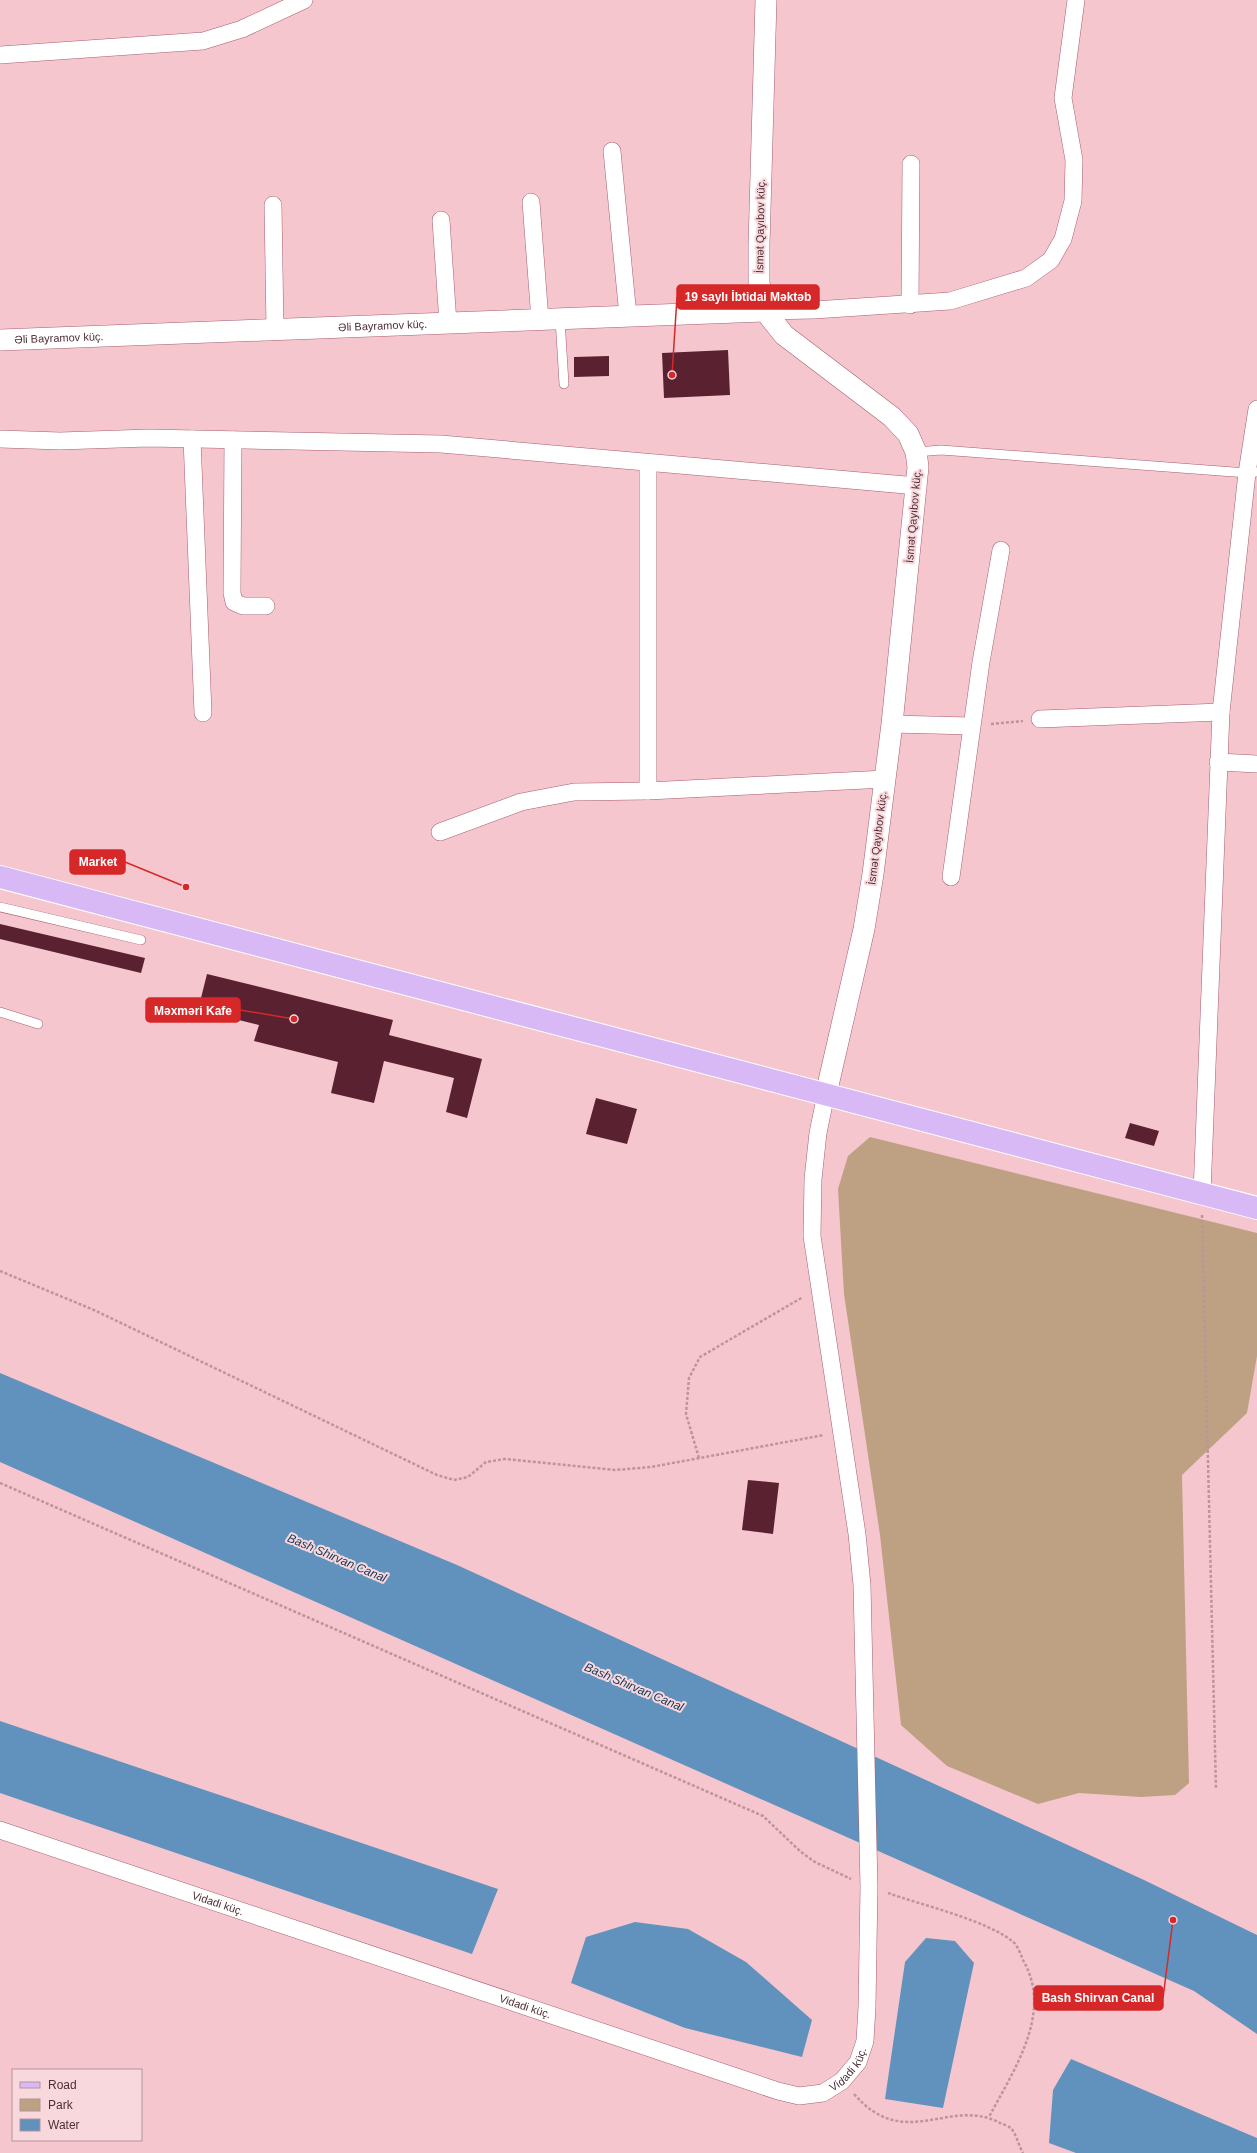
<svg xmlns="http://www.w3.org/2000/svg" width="1257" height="2153" font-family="Arial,sans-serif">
  <rect width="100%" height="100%" fill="#f6c6ce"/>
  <path fill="#bea083" d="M 870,1137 L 1257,1233 L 1257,1356 L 1247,1413 L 1182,1475 L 1189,1783 L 1175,1795 L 1141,1797 L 1079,1793 L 1038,1804 L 947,1766 L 901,1725 L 880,1535 L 844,1294 L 838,1189 L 848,1156 Z"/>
  <path fill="#6192be" d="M 0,1373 L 457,1565 L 1144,1880 L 1257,1935 L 1257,2034 L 1194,1991 L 0,1462 Z
    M 0,1721 L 498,1889 L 472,1954 L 0,1793 Z
    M 635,1922 L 688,1929 L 746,1962 L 812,2020 L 802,2057 L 685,2028 L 571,1983 L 586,1937 Z
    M 926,1938 L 955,1941 L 974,1963 L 943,2108 L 885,2099 L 905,1962 Z
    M 1071,2059 L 1257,2138 L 1257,2153 L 1076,2153 L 1049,2143 L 1053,2090 Z"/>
  <path fill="#5a2130" d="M 728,350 L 730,395 L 664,398 L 662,353 Z
    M 609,356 L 609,376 L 574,377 L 574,357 Z
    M 0,924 L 145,958 L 141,973 L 0,939 Z
    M 207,974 L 393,1020 L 389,1035 L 482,1059 L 467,1118 L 446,1112 L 454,1078 L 384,1061 L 374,1103 L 331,1093 L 338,1062 L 254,1041 L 259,1025 L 198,1010 Z
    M 596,1098 L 637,1109 L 627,1144 L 586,1134 Z
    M 1130,1123 L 1159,1131 L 1154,1146 L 1125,1138 Z
    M 748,1480 L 779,1483 L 773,1534 L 742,1530 Z"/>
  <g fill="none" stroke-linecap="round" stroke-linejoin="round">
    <defs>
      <path id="service" d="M 560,319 L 564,384
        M 916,452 L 941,450 L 1247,473 L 1257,472
        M 0,907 L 141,940
        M 0,1012 L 38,1024"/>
      <g id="minor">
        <path d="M 0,55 L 203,41 L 242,29 L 304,0"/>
        <path d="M 612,151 L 628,316"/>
        <path d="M 531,202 L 540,320"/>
        <path d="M 273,205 L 275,329"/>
        <path d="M 441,220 L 448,323"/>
        <path d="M 910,305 L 911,164"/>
        <path d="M 765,311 L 814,310 L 950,301 L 1026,278 L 1051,260 L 1063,239 L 1073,201 L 1074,160 L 1063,98 L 1076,0"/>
        <path d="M 0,439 L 60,441 L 149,438 L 441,444 L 917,486"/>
        <path d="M 192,439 L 203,713"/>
        <path d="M 233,440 L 232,593 L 234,602 L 243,606 L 266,606"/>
        <path d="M 648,464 L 648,791"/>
        <path d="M 1040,719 L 1221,712"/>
        <path d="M 892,724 L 971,726"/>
        <path d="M 1218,762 L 1257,764"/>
        <path d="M 440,832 L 521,802 L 574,792 L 648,791 L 885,779"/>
        <path d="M 951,877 L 981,662 L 1001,550"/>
        <path d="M 1202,1193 L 1221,712 L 1247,473 L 1257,409"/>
        <path id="s1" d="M 0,1830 L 778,2091 L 799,2096 L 823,2093 L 842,2081 L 858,2062 L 865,2041 L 867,2007 L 869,1887 L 862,1585 L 857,1534 L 812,1236 L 813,1179 L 818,1133 L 826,1094"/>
      </g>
      <g id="tertiary">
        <path d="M 766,0 L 759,245 L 759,283 L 765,311 L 784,335 L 892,417 L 908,434 L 916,452 L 918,467 L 892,724 L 873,874 L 864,929 L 826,1094"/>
        <path id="s2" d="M 0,340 L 765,311"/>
      </g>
      <path id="primary" d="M 0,877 L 1257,1208"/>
    </defs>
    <use href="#service" stroke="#a65f6e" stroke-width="10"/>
    <use href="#minor" stroke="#a65f6e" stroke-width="18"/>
    <use href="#tertiary" stroke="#a65f6e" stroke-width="22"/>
    <use href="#primary" stroke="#fff" stroke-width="24"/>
    <path stroke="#be949b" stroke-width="2.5" stroke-dasharray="3 2" stroke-linecap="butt" d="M 991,724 L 1023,721
      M 1202,1215 L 1216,1789
      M 0,1271 L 94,1310 L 437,1475 L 454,1480 L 468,1477 L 486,1462 L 505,1459 L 615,1470 L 651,1467 L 824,1435
      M 699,1458 L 686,1414 L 689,1378 L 700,1357 L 803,1297
      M 0,1483 L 763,1816 L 801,1852 L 815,1862 L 851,1879
      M 888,1893 C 921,1905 986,1920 1012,1941 C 1018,1945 1021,1956 1024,1962 C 1053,2014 1013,2071 989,2117
      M 854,2094 C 905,2153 950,2096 1000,2123 C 1003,2124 1008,2126 1011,2128 C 1016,2134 1019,2146 1023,2153"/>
    <use href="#service" stroke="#fff" stroke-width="9"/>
    <use href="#minor" stroke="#fff" stroke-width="17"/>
    <use href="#tertiary" stroke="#fff" stroke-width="21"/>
    <use href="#primary" stroke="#d8b9f6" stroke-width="22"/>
  </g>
  <g text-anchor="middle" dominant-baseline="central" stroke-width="4" stroke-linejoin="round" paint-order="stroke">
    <g font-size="11" fill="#4d2e34" stroke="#f9d8dd">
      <text transform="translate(760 226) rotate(-89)">İsmət Qayıbov küç.</text>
      <text stroke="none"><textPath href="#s2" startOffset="383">Əli Bayramov küç.</textPath></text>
      <text stroke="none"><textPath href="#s2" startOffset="59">Əli Bayramov küç.</textPath></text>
      <text transform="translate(913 516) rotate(-85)">İsmət Qayıbov küç.</text>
      <text transform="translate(877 838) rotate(-83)">İsmət Qayıbov küç.</text>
      <text stroke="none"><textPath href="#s1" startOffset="230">Vidadi küç.</textPath></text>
      <text stroke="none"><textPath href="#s1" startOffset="554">Vidadi küç.</textPath></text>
      <text stroke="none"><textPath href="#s1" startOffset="902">Vidadi küç.</textPath></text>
    </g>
    <g font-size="12" font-style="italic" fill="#113755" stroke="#f9d8dd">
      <text transform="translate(337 1558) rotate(23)">Bash Shirvan Canal</text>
      <text transform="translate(634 1687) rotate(23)">Bash Shirvan Canal</text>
    </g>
  </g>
  <path fill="none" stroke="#d62828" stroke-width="1.5" d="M672 375L677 297M186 887L125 862M294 1019L240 1010M1173 1920L1163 1998"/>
  <g fill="#d62828" stroke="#f9d8dd" stroke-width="1.5">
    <circle cx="672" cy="375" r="4"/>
    <circle cx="186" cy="887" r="4"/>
    <circle cx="294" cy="1019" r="4"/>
    <circle cx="1173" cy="1920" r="4"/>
  </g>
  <g fill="#d62828" stroke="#d62828" stroke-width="1.5">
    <rect x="677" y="285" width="142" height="24" rx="4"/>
    <rect x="70" y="850" width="55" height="24" rx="4"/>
    <rect x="146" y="998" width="94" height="24" rx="4"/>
    <rect x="1034" y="1986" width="129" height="24" rx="4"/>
  </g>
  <g font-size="12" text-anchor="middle" font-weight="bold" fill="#fff">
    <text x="748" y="301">19 saylı İbtidai Məktəb</text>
    <text x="98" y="866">Market</text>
    <text x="193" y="1015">Məxməri Kafe</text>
    <text x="1098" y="2002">Bash Shirvan Canal</text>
  </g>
  <rect x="12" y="2069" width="130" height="72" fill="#f9d8dd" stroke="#b49499"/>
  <rect x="20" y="2082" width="20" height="6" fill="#d8b9f6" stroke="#b49499"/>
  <text x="48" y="2089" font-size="12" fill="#4d2e34">Road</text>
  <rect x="20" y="2099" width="20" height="12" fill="#bea083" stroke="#b49499"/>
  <text x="48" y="2109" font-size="12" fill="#4d2e34">Park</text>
  <rect x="20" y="2119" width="20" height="12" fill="#6192be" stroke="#b49499"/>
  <text x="48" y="2129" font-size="12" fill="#4d2e34">Water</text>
</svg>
